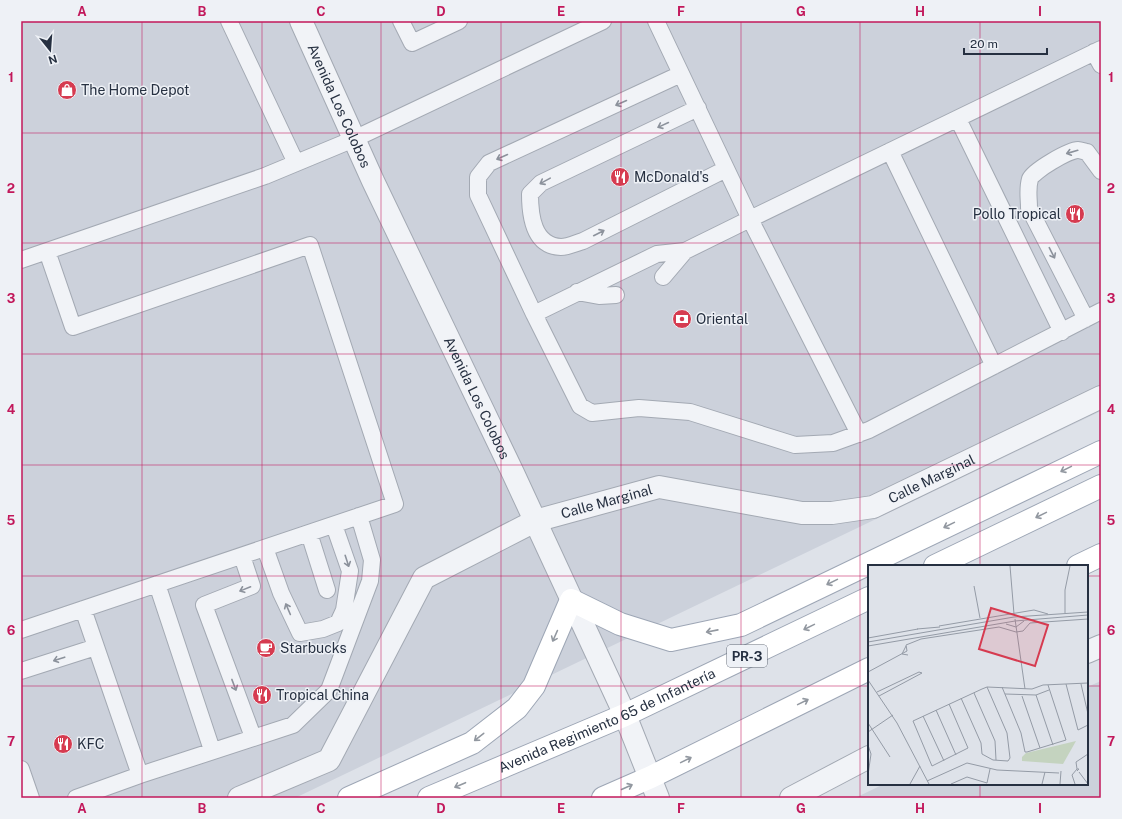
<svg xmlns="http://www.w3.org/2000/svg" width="1122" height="819" font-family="'Public Sans',sans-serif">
  <rect width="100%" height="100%" fill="#dee2e9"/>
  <path fill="#ccd1db" d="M 21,21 L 1101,21 L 1101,411 L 295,798 L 21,798 Z
    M 1101,681 L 1101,798 L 855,798 L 884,784 L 1087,784 L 1087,687 Z"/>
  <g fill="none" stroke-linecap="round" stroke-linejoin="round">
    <defs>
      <path id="lane" d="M 229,21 L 296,163
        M 401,21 L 412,43 L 459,21
        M 656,21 L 750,219 L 1101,49
        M 1094,52 L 1101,65
        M 698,108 L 541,183 L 530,194 C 530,215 533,246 561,247 C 568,247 576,243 583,241 L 726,169
        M 958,119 L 1062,332
        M 890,151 L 994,366
        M 21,260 L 265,176 L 354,139 L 603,21
        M 663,277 L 685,251
        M 577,292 L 599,296 L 616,295
        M 534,314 L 478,195 L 478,177 L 489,163 L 681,74
        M 1086,319 L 1029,208 C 1029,198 1027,189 1030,179 C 1033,171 1069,150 1078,150 C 1081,150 1085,152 1087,152 L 1101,171
        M 859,434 L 750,219 L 685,251 L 657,254 L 534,314 L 580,406 L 592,413 L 639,408 L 690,412 L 795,445 L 833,443 L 869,430 L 1101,311
        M 309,533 L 327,590
        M 265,548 L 281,593 L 300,633 L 323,629 L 338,623 L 344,610 L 350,571 L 334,525
        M 242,556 L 252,586 L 204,605 L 253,737
        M 157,584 L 212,750
        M 21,630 L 395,504 L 310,245 L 73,327 L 47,251
        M 21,671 L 96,647
        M 21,769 L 31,798
        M 140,775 L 293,725 L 329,690 L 370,581 L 372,560 L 359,516
        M 76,798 L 140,775 L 83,609"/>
      <g id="street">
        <path id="s1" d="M 301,21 L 373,181 L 513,473 L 625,715 L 658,798"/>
        <path d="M 1087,652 L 1101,646"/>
        <path id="s2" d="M 239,798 L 329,760 L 424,578 L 535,521 L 659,487 L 802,513 L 832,513 L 873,507 L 1101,397"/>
        <path d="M 791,798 L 869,757"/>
      </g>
      <g id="primary">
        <path d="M 935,566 L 1101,486"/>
        <path d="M 1078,566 L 1101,555"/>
        <path d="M 349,798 L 472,743 L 517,708 L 534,686 L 571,600 L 620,624 L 671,640 L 741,625 L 1101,452"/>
        <path id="s3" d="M 429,798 L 625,715 L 869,598"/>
        <path d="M 603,798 L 651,777 L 869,669"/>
      </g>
    </defs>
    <use href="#lane" stroke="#a3a9b3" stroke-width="18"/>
    <use href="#street" stroke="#a3a9b3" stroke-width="24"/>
    <use href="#primary" stroke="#9da6b5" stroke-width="24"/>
    <use href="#lane" stroke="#f1f3f7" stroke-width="16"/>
    <use href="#street" stroke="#f1f3f7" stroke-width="22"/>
    <use href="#primary" stroke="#fff" stroke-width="22"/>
  </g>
  <defs><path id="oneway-shaft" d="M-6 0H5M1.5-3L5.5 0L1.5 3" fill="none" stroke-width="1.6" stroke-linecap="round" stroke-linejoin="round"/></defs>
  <g stroke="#8c929c">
    <use href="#oneway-shaft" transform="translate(621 103) rotate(156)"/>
    <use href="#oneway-shaft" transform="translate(663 125) rotate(155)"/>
    <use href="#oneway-shaft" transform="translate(1072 152) rotate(164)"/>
    <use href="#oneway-shaft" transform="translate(502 157) rotate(156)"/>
    <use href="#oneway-shaft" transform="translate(545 181) rotate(151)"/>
    <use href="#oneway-shaft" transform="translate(599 233) rotate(-27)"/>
    <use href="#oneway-shaft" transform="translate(1052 253) rotate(63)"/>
    <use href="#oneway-shaft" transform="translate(347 561) rotate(72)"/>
    <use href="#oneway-shaft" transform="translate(245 589) rotate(158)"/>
    <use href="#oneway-shaft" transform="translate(288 609) rotate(-113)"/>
    <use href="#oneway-shaft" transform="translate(59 659) rotate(162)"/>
    <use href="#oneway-shaft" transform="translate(234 685) rotate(69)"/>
  </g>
  <g stroke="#9298a0">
    <use href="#oneway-shaft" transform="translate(1066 469) rotate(154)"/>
    <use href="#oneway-shaft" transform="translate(1041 515) rotate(154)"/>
    <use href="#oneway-shaft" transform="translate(949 525) rotate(154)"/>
    <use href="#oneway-shaft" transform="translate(832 582) rotate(154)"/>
    <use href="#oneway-shaft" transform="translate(809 627) rotate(154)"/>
    <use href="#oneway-shaft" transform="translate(712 631) rotate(169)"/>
    <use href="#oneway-shaft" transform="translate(555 636) rotate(114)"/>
    <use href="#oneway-shaft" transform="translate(803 702) rotate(-26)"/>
    <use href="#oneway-shaft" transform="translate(479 737) rotate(142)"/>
    <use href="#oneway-shaft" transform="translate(686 760) rotate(-26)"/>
    <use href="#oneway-shaft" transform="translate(460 785) rotate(157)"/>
    <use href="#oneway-shaft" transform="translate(627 787) rotate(-24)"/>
  </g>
  <path fill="none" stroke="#c2185b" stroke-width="1" stroke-opacity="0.55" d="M 142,21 L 142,798M 262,21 L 262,798M 381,21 L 381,798M 501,21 L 501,798M 621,21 L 621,798M 741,21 L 741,798M 860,21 L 860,798M 980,21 L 980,566M 21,133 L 1101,133M 21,243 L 1101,243M 21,354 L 1101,354M 21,465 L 1101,465M 21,576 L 869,576M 1087,576 L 1101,576M 21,686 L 869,686M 1087,686 L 1101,686M 980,784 L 980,798"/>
  <defs>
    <symbol id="shop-disc" viewBox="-11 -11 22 22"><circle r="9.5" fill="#d63b50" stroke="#eef1f6"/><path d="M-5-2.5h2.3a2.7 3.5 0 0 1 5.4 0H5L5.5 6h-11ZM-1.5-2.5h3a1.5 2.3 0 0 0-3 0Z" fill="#fff"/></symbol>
    <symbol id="restaurant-disc" viewBox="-11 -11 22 22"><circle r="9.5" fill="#d63b50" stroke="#eef1f6"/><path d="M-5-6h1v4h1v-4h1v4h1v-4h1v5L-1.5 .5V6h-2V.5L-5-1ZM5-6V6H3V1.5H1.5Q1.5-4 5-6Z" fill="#fff"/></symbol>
    <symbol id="bank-disc" viewBox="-11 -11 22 22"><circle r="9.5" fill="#d63b50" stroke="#eef1f6"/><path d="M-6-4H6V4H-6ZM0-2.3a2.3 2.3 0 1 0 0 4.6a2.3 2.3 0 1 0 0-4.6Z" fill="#fff"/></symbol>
    <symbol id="cafe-disc" viewBox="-11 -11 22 22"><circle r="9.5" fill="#d63b50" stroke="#eef1f6"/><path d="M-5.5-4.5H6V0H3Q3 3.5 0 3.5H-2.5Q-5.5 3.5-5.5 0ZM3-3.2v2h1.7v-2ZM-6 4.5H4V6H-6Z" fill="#fff"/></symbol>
  </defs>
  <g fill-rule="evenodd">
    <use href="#shop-disc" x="56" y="79" width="22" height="22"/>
    <use href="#restaurant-disc" x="609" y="166" width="22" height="22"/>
    <use href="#restaurant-disc" x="1064" y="203" width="22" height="22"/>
    <use href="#bank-disc" x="671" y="308" width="22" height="22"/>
    <use href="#cafe-disc" x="255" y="637" width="22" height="22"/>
    <use href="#restaurant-disc" x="251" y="684" width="22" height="22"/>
    <use href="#restaurant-disc" x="52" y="733" width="22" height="22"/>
  </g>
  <g text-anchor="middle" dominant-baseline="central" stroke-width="3" stroke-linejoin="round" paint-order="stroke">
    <rect fill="#eef1f6" stroke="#626a77" stroke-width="1" x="727" y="645" width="40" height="22" rx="3"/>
    <g font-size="13" font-weight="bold" fill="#263041">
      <text x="747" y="656">PR-3</text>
    </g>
    <g font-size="14" fill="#263041" stroke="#eef1f6" text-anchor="start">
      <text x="81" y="90">The Home Depot</text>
      <text x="634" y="177">McDonald's</text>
      <text x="1061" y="214" text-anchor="end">Pollo Tropical</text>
      <text x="696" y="319">Oriental</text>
      <text x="280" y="648">Starbucks</text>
      <text x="276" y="695">Tropical China</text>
      <text x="77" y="744">KFC</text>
    </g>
    <g font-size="14" fill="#263041" stroke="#eef1f6">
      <text stroke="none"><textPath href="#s1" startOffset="93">Avenida Los Colobos</textPath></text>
      <text stroke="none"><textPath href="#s1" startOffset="416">Avenida Los Colobos</textPath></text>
      <text stroke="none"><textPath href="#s2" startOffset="838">Calle Marginal</textPath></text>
      <text stroke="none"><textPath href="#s2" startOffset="502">Calle Marginal</textPath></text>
      <text stroke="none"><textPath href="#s3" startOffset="194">Avenida Regimiento 65 de Infantería</textPath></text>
    </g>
  </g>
  <g transform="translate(868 565)">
    <rect width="220" height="220" fill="#dee2e9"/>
    <path d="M 208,176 L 195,199 L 154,196 L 154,192 L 158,188 Z" fill="#c4d3bf"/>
    <path fill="none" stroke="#949ba6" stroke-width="1" d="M 142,1 L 146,49M 106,21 L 112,53M 197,48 L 197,25 L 202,1M 147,54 L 157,124M 138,59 L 148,62 L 156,56M 71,61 L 166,45 L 180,49M 49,64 L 72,62M 0,73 L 50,64M 0,77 L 146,52 L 220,47M 38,80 L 53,74 L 131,62 L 148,67 L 155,66 L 162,58 L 220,54M 0,81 L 147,56 L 220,50M 38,81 L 34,89 L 40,90M 0,107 L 39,86 L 38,80M 0,115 L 29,158 L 61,219M 198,119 L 210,165 L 220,160M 213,119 L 220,149M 134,122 L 153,168 L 157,187 L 159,187 L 198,175 L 180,120M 9,127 L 51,107 L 54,108M 106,128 L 127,176 L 128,195M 137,129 L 168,130 L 181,125M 168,130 L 185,180M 11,131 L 54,108M 154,131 L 172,183M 93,133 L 113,178 L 114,189 L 125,195 L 140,196 L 142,193 L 139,168 L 119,122M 81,139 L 100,183 L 64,201 L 45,156 L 114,124 L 119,122 L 164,124 L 175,120 L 220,118M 68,145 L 88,190M 55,151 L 76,196M 0,158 L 22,192M 0,167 L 25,150M 0,180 L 3,189 L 0,210M 209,204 L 208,197 L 220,189M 211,207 L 220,219M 59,216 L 99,198 L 129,205 L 191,208M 119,218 L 122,204M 42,219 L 52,201M 83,219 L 99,212 L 119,218M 174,219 L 177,207M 192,219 L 193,206M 207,219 L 204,210 L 209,204 L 211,204 L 209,206"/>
    <path fill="#d63b50" fill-opacity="0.15" stroke="#d63b50" stroke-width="2" d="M 123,43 L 180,60 L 167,101 L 111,84 Z"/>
    <rect width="220" height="220" fill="none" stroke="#263041" stroke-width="2"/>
  </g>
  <rect width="1122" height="819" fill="none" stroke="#eef1f6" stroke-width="44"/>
  <g transform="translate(50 50) rotate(163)" stroke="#eef1f6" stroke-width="3" paint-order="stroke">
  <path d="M0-3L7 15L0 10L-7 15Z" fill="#263041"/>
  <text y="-6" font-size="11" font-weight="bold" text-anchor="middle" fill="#263041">N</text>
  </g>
  <path d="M964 48v6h83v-6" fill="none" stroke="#263041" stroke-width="2"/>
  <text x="970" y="48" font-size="12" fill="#263041" stroke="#eef1f6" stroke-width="3" paint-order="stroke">20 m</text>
  <rect x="22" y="22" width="1078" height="775" fill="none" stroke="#c2185b" stroke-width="1.5"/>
  <g font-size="13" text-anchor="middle" font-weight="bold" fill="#c2185b">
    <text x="82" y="16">A</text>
    <text x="202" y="16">B</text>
    <text x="321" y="16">C</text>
    <text x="441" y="16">D</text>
    <text x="561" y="16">E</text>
    <text x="681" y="16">F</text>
    <text x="801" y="16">G</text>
    <text x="920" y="16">H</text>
    <text x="1040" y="16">I</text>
    <text x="11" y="82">1</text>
    <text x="1111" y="82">1</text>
    <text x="11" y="193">2</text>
    <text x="1111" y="193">2</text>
    <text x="11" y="303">3</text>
    <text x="1111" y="303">3</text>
    <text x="11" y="414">4</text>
    <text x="1111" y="414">4</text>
    <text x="11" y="525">5</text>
    <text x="1111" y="525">5</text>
    <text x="11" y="635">6</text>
    <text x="1111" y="635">6</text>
    <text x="11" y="746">7</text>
    <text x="1111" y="746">7</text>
    <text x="82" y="813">A</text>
    <text x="202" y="813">B</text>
    <text x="321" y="813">C</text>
    <text x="441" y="813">D</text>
    <text x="561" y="813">E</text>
    <text x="681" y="813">F</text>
    <text x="801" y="813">G</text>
    <text x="920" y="813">H</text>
    <text x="1040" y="813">I</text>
  </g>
</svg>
